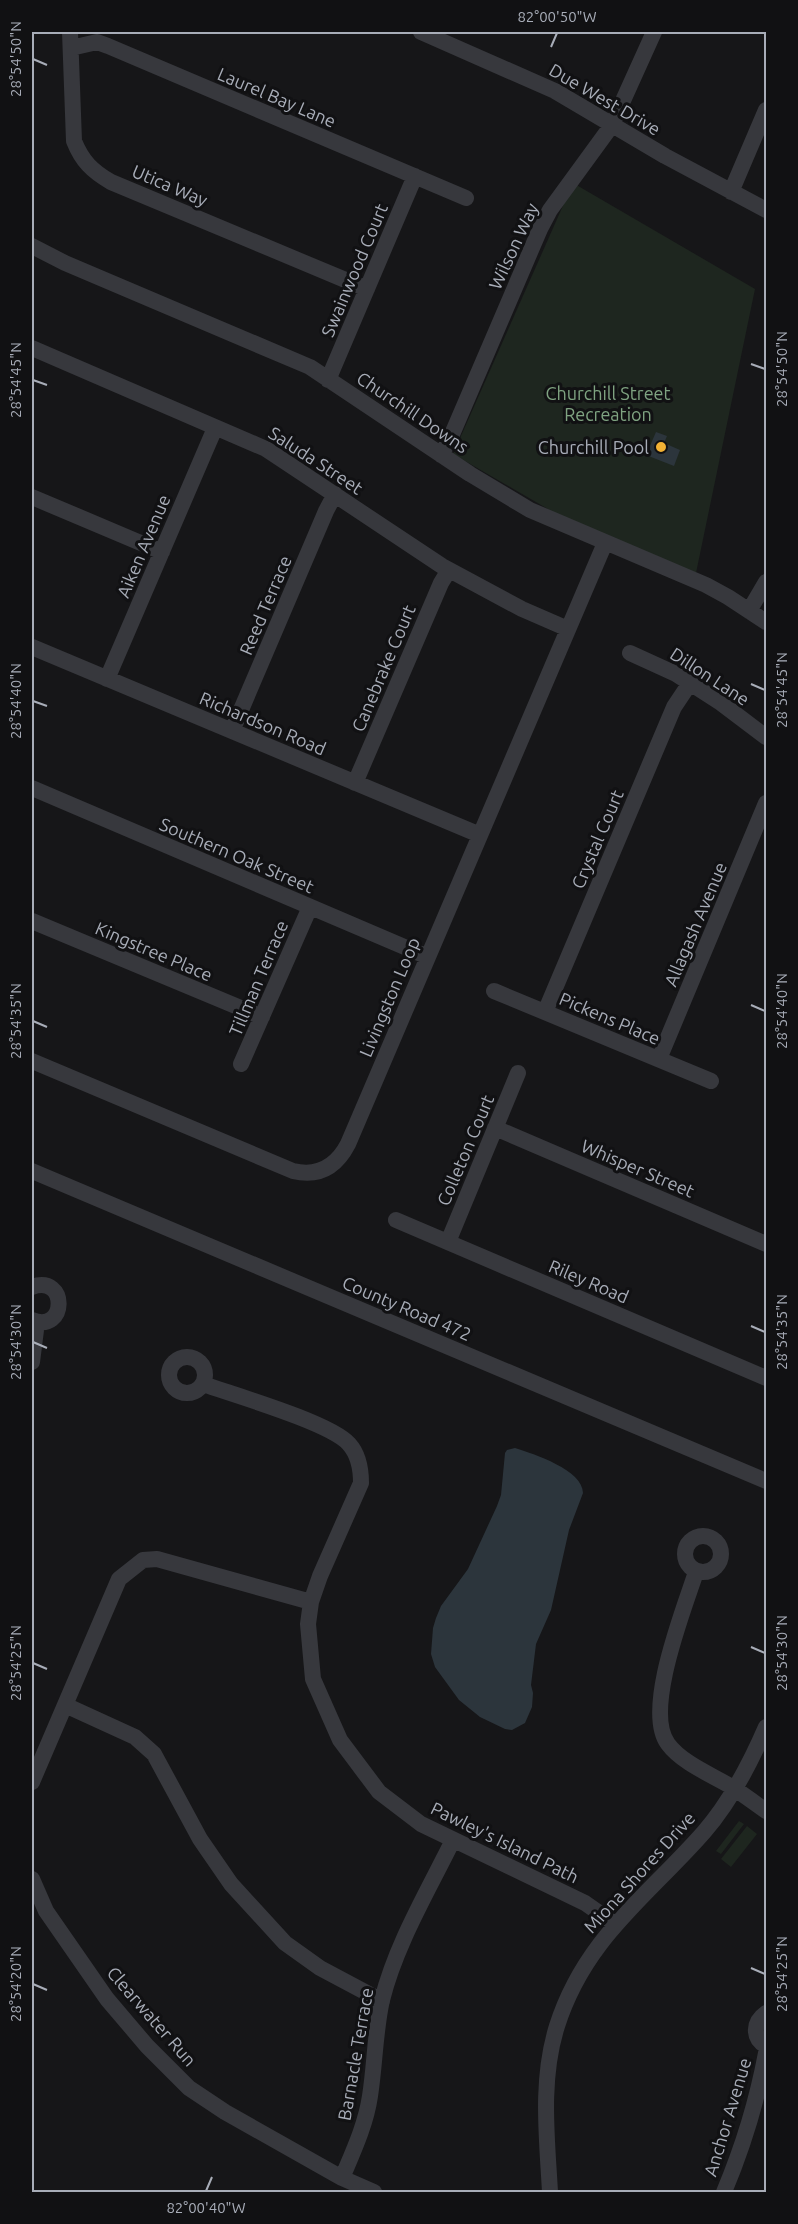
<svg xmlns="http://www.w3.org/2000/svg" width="798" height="2224" font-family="Ubuntu,sans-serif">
  <rect width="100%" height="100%" fill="#161618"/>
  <path fill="#1e261f" d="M 573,183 L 755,289 L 696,573 L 560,516 L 453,454 Z
    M 739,1821 L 744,1824 L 721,1854 L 716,1851 Z
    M 747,1826 L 757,1834 L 731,1867 L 721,1859 Z"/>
  <path fill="#2c353c" d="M 656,432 L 667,436 L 664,443 L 680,450 L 674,466 L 646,455 Z
    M 515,1448 C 534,1454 583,1470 583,1493 L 569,1530 L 551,1610 L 536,1644 L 531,1685 L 533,1693 L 532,1707 L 525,1723 L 512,1730 L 505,1729 L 480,1717 L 459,1700 L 435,1667 L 431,1654 L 433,1628 L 436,1618 L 441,1606 L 468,1569 L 497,1506 L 501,1495 L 505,1453 L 507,1450 Z"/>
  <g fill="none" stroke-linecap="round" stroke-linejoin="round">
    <path stroke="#37383d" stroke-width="16" d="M 70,32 L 74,141 C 82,161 92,171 111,182 L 367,289
      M 421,32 L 555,91 L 665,156 L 766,210
      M 71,48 L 97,42 L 108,46 L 466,198
      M 731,192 L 766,110
      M 32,246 L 65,263 L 310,367 L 470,474 L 530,510 L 706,585 L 728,597 L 766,622
      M 32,348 L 266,449 L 442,566 L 522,609 L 568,629
      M 328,380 L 415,176
      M 441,455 L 450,439 L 540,229 L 550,210 L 612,125 L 654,32
      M 32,497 L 162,552
      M 749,611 L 766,582
      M 32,647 L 480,835
      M 630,653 L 676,674 L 721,703 L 766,737
      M 107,679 L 215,428
      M 232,731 L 326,511 L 335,494
      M 355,783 L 441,583 L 449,570
      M 32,788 L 428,957
      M 32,921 L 262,1017
      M 494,991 L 711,1081
      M 545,1012 L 674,707 L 690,683
      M 659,1059 L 766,803
      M 32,1061 L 293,1171 C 318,1177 336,1167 348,1144 L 605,543
      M 241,1064 L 310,907
      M 495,1128 L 766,1244
      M 32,1171 L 766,1481
      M 396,1220 L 766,1378
      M 448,1242 L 518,1073
      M 32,1287 C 68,1274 67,1334 32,1320
      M169 1375a18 18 0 1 1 36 0a18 18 0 1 1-36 0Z
      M 32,1362 L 37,1322
      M 203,1384 C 234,1395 331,1423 349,1444 C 359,1455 361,1469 361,1483 L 320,1576 L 311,1602 L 308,1624 L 313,1679 L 340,1740 L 379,1792 L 421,1824 L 585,1903 L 615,1924
      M685 1554a18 18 0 1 1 36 0a18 18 0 1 1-36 0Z
      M 696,1572 C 684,1609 643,1711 668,1744 C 682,1763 712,1775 732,1787 C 744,1795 755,1803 766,1811
      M 65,1705 L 135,1737 L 154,1754 L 200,1839 L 231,1884 L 285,1943 L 320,1968 L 382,2001
      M 32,1782 L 119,1579 L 143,1560 L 157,1559 L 311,1602
      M 32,1879 L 46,1911 L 107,1999 L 147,2046 L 189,2088 L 225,2112 L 342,2178 L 374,2192
      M 766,2013 C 753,2022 752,2038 766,2046
      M 342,2178 C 353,2152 366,2124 370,2096 C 375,2064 375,2031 382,2000 C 396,1944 428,1891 453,1840
      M 550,2192 C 547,2137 540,2080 557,2026 C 585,1938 647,1897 704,1832 C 731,1801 750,1764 766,1727
      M 724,2192 C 743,2147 757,2101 766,2053"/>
  </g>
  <path fill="none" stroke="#a8adb8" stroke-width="2" d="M 551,47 L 557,33M 33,59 L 47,65M 751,364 L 765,369M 33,380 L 47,385M 751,684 L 765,690M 33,701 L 47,706M 751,1005 L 765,1011M 33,1021 L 47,1027M 751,1326 L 765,1332M 33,1342 L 47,1348M 751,1647 L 765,1653M 33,1663 L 47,1669M 751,1968 L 765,1974M 33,1984 L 47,1990M 206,2191 L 212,2177"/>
  <circle fill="#f2b134" stroke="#111113" stroke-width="2" cx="661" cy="447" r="6"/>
  <g text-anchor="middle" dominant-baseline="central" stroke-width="6" stroke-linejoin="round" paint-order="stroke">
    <g font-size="18" fill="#a8adb8" stroke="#111113">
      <text transform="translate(277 97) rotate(23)">Laurel Bay Lane</text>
      <text transform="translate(605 99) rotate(30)">Due West Drive</text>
      <text transform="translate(170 185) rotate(23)">Utica Way</text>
      <text transform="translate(513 246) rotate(-65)">Wilson Way</text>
      <text transform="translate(354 270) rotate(-67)">Swainwood Court</text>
      <text transform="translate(413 412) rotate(34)">Churchill Downs</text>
      <text transform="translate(316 460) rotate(33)">Saluda Street</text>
      <text transform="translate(143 546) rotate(-67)">Aiken Avenue</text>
      <text transform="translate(265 605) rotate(-67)">Reed Terrace</text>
      <text transform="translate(383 668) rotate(-67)">Canebrake Court</text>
      <text transform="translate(710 676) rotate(33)">Dillon Lane</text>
      <text transform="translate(263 723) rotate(23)">Richardson Road</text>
      <text transform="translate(597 839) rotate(-67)">Crystal Court</text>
      <text transform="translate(237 855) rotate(23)">Southern Oak Street</text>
      <text transform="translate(695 924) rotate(-67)">Allagash Avenue</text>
      <text transform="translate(154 951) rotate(23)">Kingstree Place</text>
      <text transform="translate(258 978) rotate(-67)">Tillman Terrace</text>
      <text transform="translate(389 997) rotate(-67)">Livingston Loop</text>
      <text transform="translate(610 1018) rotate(23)">Pickens Place</text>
      <text transform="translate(465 1150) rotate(-67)">Colleton Court</text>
      <text transform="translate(638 1168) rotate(23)">Whisper Street</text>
      <text transform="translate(589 1281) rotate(23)">Riley Road</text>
      <text transform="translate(407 1308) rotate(23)">County Road 472</text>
      <text transform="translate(505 1842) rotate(26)">Pawley's Island Path</text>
      <text transform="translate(639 1872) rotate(-48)">Miona Shores Drive</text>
      <text transform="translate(152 2016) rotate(49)">Clearwater Run</text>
      <text transform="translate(355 2054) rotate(-80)">Barnacle Terrace</text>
      <text transform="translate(727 2117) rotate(-73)">Anchor Avenue</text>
    </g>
    <g font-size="18" fill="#7fa381" stroke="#111113">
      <text x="608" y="393">Churchill Street<tspan x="608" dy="21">Recreation</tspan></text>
    </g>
    <g font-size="18" fill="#a8adb8" stroke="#111113" text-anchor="end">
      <text x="649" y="447">Churchill Pool</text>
    </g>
  </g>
  <rect width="798" height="2224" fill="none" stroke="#111113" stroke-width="66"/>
  <rect x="33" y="33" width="732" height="2158" fill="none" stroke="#a8adb8" stroke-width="2"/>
  <g font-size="15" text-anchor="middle" fill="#a8adb8">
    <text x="557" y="22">82°00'50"W</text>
    <text transform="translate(16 59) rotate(-90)" y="5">28°54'50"N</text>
    <text transform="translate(782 369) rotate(-90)" y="5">28°54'50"N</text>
    <text transform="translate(16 380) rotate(-90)" y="5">28°54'45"N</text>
    <text transform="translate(782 690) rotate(-90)" y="5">28°54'45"N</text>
    <text transform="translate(16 701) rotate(-90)" y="5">28°54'40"N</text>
    <text transform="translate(782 1011) rotate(-90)" y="5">28°54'40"N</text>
    <text transform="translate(16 1021) rotate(-90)" y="5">28°54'35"N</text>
    <text transform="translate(782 1332) rotate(-90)" y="5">28°54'35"N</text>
    <text transform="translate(16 1342) rotate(-90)" y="5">28°54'30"N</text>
    <text transform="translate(782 1653) rotate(-90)" y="5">28°54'30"N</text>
    <text transform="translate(16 1663) rotate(-90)" y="5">28°54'25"N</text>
    <text transform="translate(782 1974) rotate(-90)" y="5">28°54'25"N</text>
    <text transform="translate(16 1984) rotate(-90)" y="5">28°54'20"N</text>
    <text x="206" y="2213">82°00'40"W</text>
  </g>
</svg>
